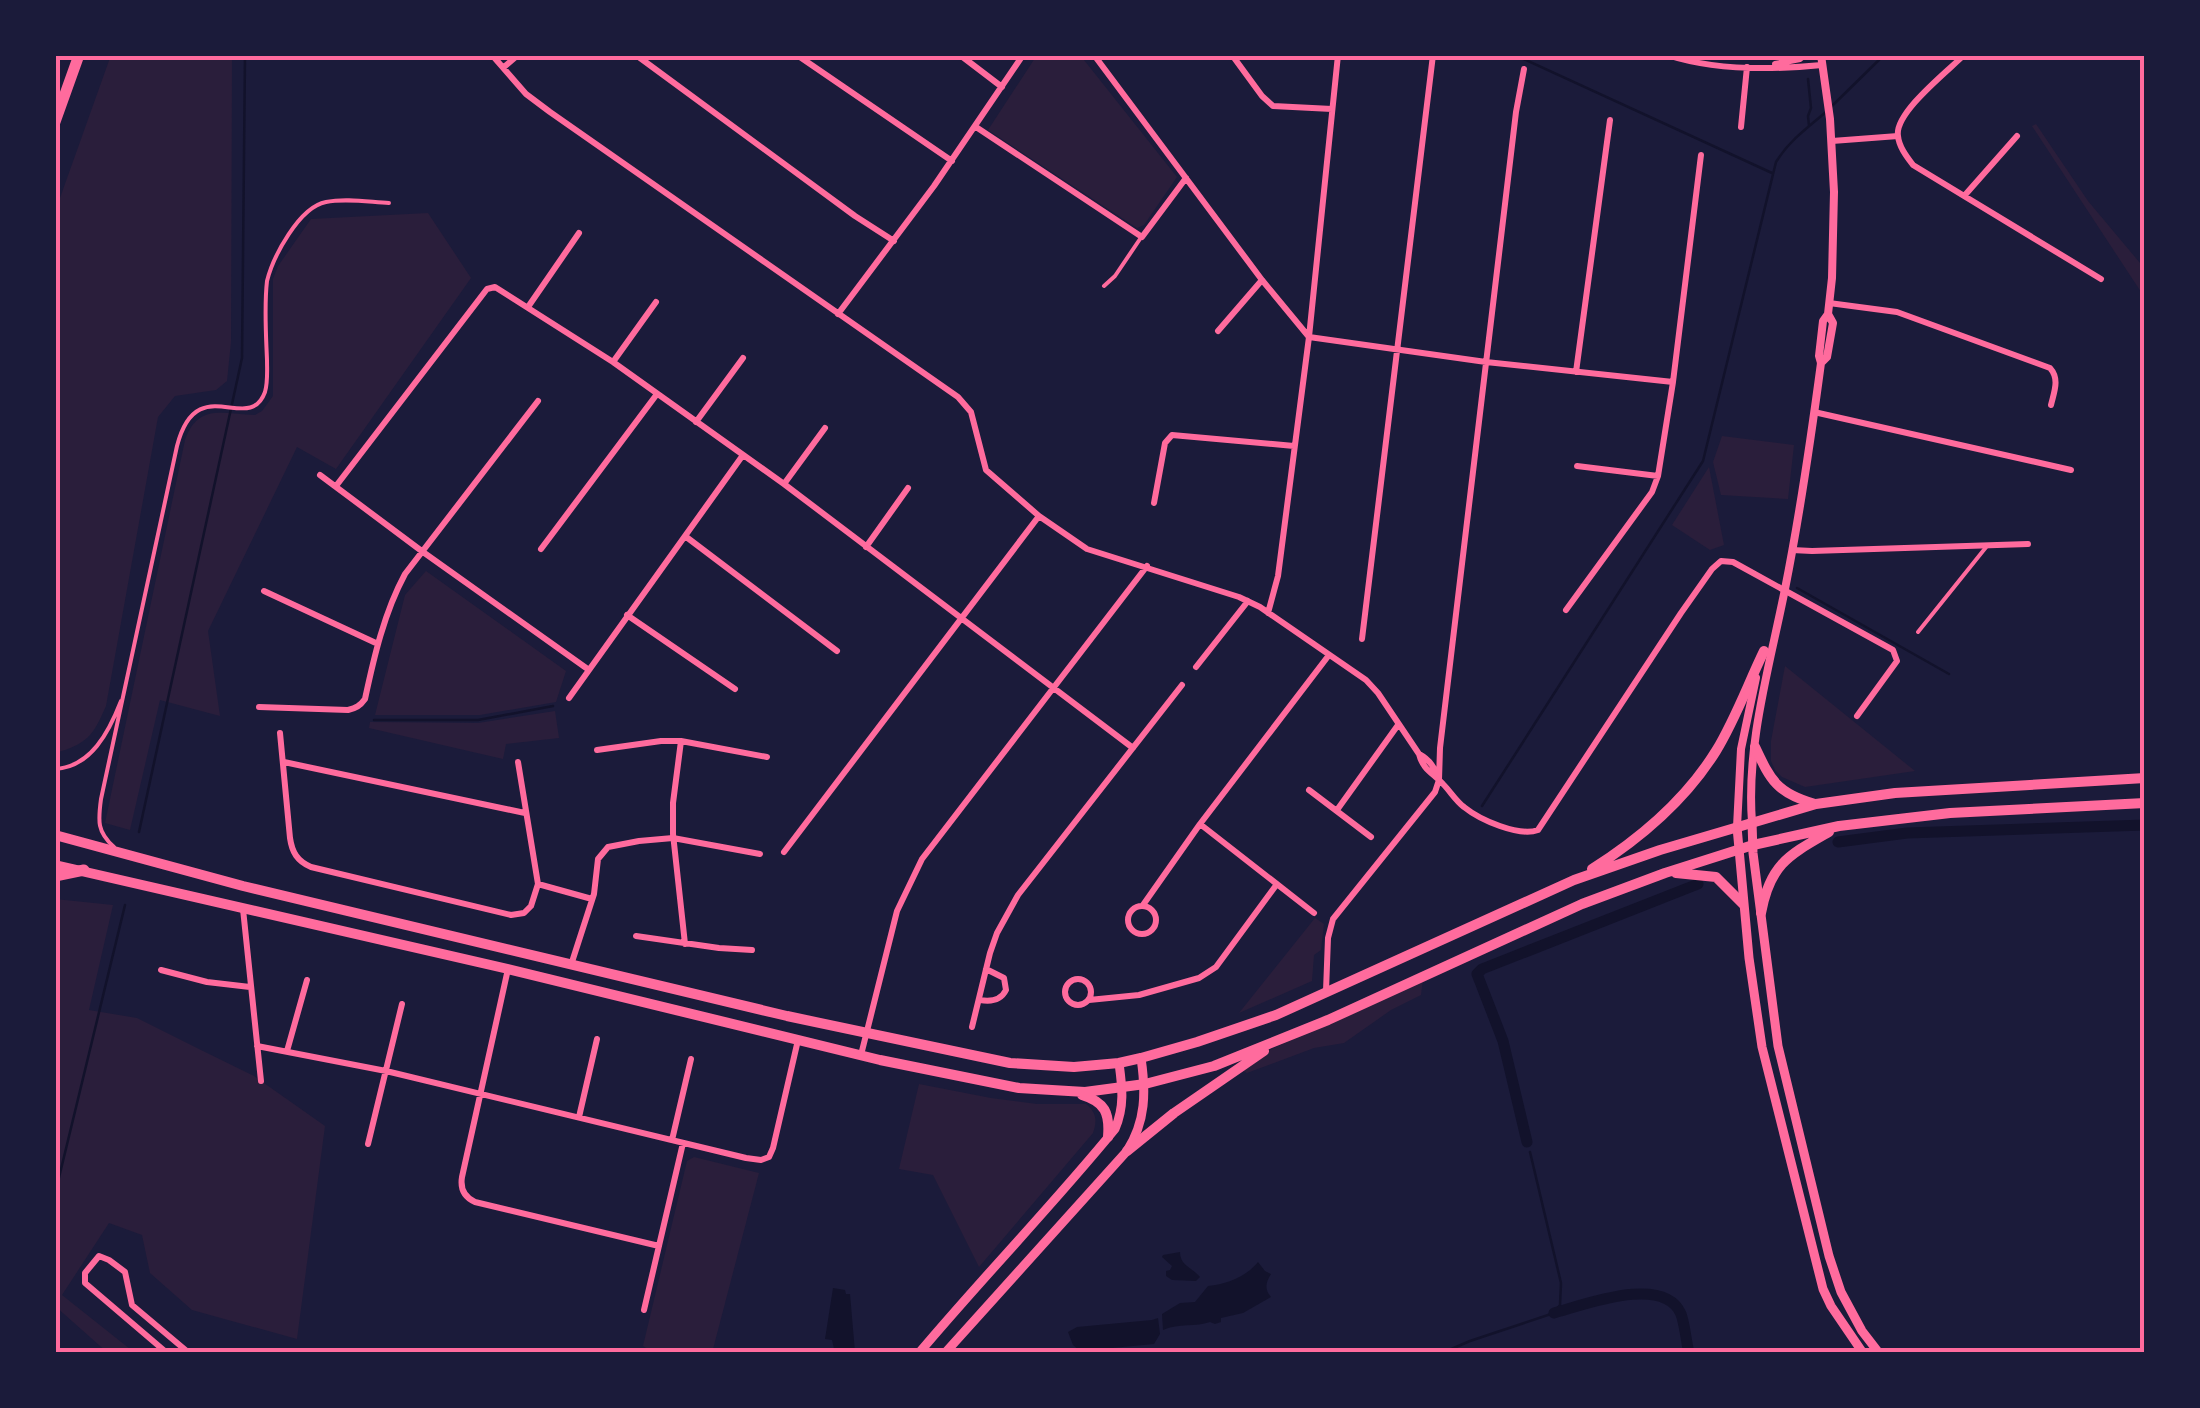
<svg xmlns="http://www.w3.org/2000/svg" width="2200" height="1408" font-family="'PT Serif',serif">
  <rect width="100%" height="100%" fill="#1b1b3a"/>
  <path fill="#2a1e3b" d="M 111,55 L 232,55 L 231,342 L 227,381 L 216,390 L 175,396 L 158,417 L 106,706 C 93,736 87,744 55,753 L 55,212 Z
    M 1037,55 L 1080,55 L 1177,177 L 1144,225 L 1137,228 L 988,130 Z
    M 2036,124 L 2088,201 L 2145,269 L 2145,298 L 2032,126 Z
    M 428,213 L 471,278 L 336,469 L 297,447 L 208,631 L 220,716 L 160,700 L 130,830 L 105,823 L 185,440 C 198,403 223,414 255,415 L 262,411 L 273,396 L 273,279 L 278,266 L 311,219 Z
    M 1722,436 L 1794,445 L 1788,499 L 1721,495 L 1713,462 Z
    M 1709,467 L 1724,545 L 1710,550 L 1672,525 Z
    M 426,571 L 566,671 L 556,702 L 480,715 L 375,715 L 405,595 Z
    M 1785,666 L 1915,771 L 1805,787 L 1782,777 L 1775,770 L 1771,761 L 1771,741 Z
    M 555,711 L 559,738 L 506,744 L 503,759 L 369,728 L 370,722 L 478,723 Z
    M 55,899 L 113,905 L 89,1010 L 137,1018 L 201,1050 L 254,1076 L 325,1126 L 297,1339 L 192,1310 L 150,1273 L 142,1235 L 109,1223 L 62,1295 L 135,1353 L 108,1353 L 55,1306 Z
    M 1315,918 L 1324,924 L 1321,950 L 1314,955 L 1312,981 L 1239,1013 Z
    M 1423,979 L 1421,995 L 1391,1010 L 1344,1043 L 1314,1048 L 1247,1073 L 1235,1066 Z
    M 919,1084 L 991,1098 L 1037,1104 L 1086,1104 C 1097,1113 1097,1121 1093,1133 L 979,1267 L 933,1175 L 899,1169 Z
    M 694,1157 L 759,1173 L 712,1353 L 654,1353 L 643,1346 L 687,1161 Z"/>
  <path fill="#12122b" d="M 1180,1252 C 1180,1266 1192,1267 1200,1277 L 1196,1281 L 1172,1280 L 1166,1276 L 1166,1271 L 1170,1270 L 1172,1266 L 1162,1257 L 1163,1255 Z
    M 1258,1262 L 1265,1271 L 1271,1274 C 1266,1282 1264,1289 1271,1297 L 1243,1313 L 1221,1318 L 1221,1322 L 1215,1324 L 1210,1322 C 1196,1327 1179,1323 1163,1330 L 1162,1314 L 1180,1303 L 1195,1302 L 1208,1286 C 1227,1284 1246,1277 1258,1262 Z
    M 833,1288 L 845,1290 L 846,1294 L 850,1294 L 855,1352 L 835,1353 L 832,1340 L 825,1339 Z
    M 1158,1318 L 1160,1334 L 1154,1344 L 1080,1351 L 1073,1345 L 1068,1332 L 1077,1327 L 1152,1320 Z"/>
  <g fill="none" stroke-linecap="round" stroke-linejoin="round">
    <path stroke="#12122b" stroke-width="2.5" d="M 1515,55 L 1772,173
      M 1808,79 L 1811,108 L 1808,116 L 1809,126
      M 1832,106 L 1884,55
      M 1797,588 L 1949,674
      M 374,720 L 478,720 L 553,706
      M 1482,806 L 1703,461 L 1776,162 C 1789,141 1808,127 1826,112
      M 139,832 L 242,358 L 245,55
      M 55,1194 L 125,905
      M 1442,1353 L 1470,1341 L 1554,1313 L 1560,1305 L 1561,1283 L 1530,1152"/>
    <path stroke="#12122b" stroke-width="11" d="M 1838,842 L 1907,833 L 2145,825
      M 1527,1142 L 1503,1041 L 1477,974 L 1482,969 L 1698,884
      M 1554,1313 C 1584,1305 1664,1274 1681,1314 C 1685,1325 1686,1341 1689,1353"/>
    <path stroke="#ff6b9d" stroke-width="4" d="M 1104,286 L 1115,276 L 1140,239
      M 1918,632 L 1987,546
      M 55,769 C 91,767 109,732 121,701
      M 114,847 C 97,832 98,821 101,799 L 177,446 C 197,369 249,436 265,392 C 268,382 267,370 267,360 C 266,334 264,307 267,281 C 273,257 299,207 326,202 C 346,198 369,202 389,203"/>
    <path stroke="#ff6b9d" stroke-width="6" d="M 492,55 L 526,94 L 550,112 L 958,397 L 971,412 L 986,470 L 1039,516 L 1087,549 L 1239,597 L 1260,607 L 1366,680 L 1378,693 L 1419,754 C 1430,760 1435,768 1439,780
      M 636,55 L 855,216 L 894,241
      M 797,55 L 952,161
      M 960,55 L 1002,87
      M 1094,55 L 1262,280 L 1309,337 L 1486,362 L 1673,382
      M 1232,55 L 1262,96 L 1273,106 L 1332,109
      M 1667,55 C 1716,71 1772,70 1822,65
      M 1964,55 C 1948,71 1894,113 1898,136 C 1899,147 1907,157 1913,165 L 2101,279
      M 1775,64 L 1800,59 L 1805,55
      M 504,67 L 518,55
      M 976,127 L 1142,237 L 1186,178
      M 1741,127 L 1747,67
      M 1832,141 L 1898,136
      M 1965,195 L 2017,136
      M 1829,303 L 1897,312 L 2050,368 C 2060,379 2054,392 2051,405
      M 528,307 L 579,233
      M 838,314 L 934,186 L 1023,55
      M 1218,331 L 1262,280
      M 613,362 L 656,302
      M 1576,372 L 1610,120
      M 1814,412 L 2071,470
      M 696,422 L 743,358
      M 1577,466 L 1658,476
      M 320,475 L 423,552 L 589,670
      M 784,484 L 825,428
      M 336,486 L 487,289 L 495,287 L 613,362 L 784,484 L 1133,748
      M 1154,503 L 1165,443 L 1172,435 L 1294,446
      M 685,536 L 837,651
      M 866,547 L 908,488
      M 541,549 L 657,394
      M 1792,550 L 1812,551 L 2028,544
      M 264,591 L 378,644
      M 1566,610 L 1652,492 L 1658,476 L 1673,382 L 1701,155
      M 1268,613 L 1278,576 L 1309,337 L 1338,55
      M 627,615 L 735,689
      M 1362,639 L 1433,55
      M 1196,667 L 1248,601
      M 569,698 L 743,455
      M 259,707 L 348,710 C 356,708 360,706 365,699 C 374,657 384,613 405,574 L 538,401
      M 280,733 L 290,838 C 292,852 297,861 311,867 L 511,915 L 524,913 L 531,906 L 538,884 L 518,762
      M 681,741 L 673,803 L 673,834 L 685,944
      M 597,750 L 661,741 L 681,741 L 767,757
      M 1419,754 C 1423,770 1433,773 1443,784 C 1450,791 1456,801 1464,807 C 1480,820 1519,837 1538,830 L 1681,613 L 1712,569 L 1721,561 L 1733,562 L 1893,650 L 1897,661 L 1857,716
      M 284,762 L 525,813
      M 1309,790 L 1371,837
      M 1337,810 L 1398,725
      M 1200,824 L 1314,913
      M 784,852 L 1039,516
      M 538,884 L 592,899
      M 1143,905 L 1200,824 L 1329,655
      M1128 920a14 14 0 1 1 28 0a14 14 0 1 1-28 0Z
      M 243,909 L 261,1081
      M 636,936 L 719,948 L 752,950
      M 571,965 L 594,894 L 598,859 L 608,847 L 639,841 L 673,838 L 760,854
      M 508,969 L 462,1177 C 460,1189 464,1197 475,1202 L 659,1246
      M 161,970 L 207,982 L 250,987
      M1065 992a13 13 0 1 1 26 0a13 13 0 1 1-26 0Z
      M 1326,991 L 1328,938 L 1333,919 L 1435,792 L 1439,780 L 1440,748 L 1516,112 L 1524,69
      M 980,1000 C 991,1002 1001,1000 1006,990 L 1004,978 L 986,969
      M 1089,1000 L 1139,995 L 1199,978 L 1216,967 L 1277,884
      M 972,1027 L 990,953 L 997,933 L 1018,895 L 1182,685
      M 257,1046 L 386,1071 L 746,1158 L 761,1160 L 769,1157 L 773,1148 L 798,1040
      M 287,1051 L 307,980
      M 861,1055 L 897,911 L 922,859 L 1147,566
      M 579,1117 L 597,1039
      M 672,1140 L 691,1059
      M 368,1144 L 402,1004
      M 644,1310 L 683,1143
      M 167,1353 L 85,1283 L 85,1273 L 99,1256 L 109,1260 L 125,1272 L 132,1305 L 189,1353"/>
    <path stroke="#ff6b9d" stroke-width="8" d="M 1821,363 L 1827,357 L 1833,323 L 1828,314
      M 1752,822 C 1746,744 1770,665 1785,589 C 1800,514 1811,438 1821,363 L 1819,356 L 1823,321 L 1828,314 L 1832,278 L 1834,192 L 1830,119 L 1821,55
      M 1737,827 L 1741,749 L 1756,678"/>
    <path stroke="#ff6b9d" stroke-width="9" d="M 1752,822 L 1753,853 L 1778,1046 L 1829,1256 L 1841,1292 L 1862,1331 L 1879,1353
      M 1737,827 L 1749,958 L 1762,1047 L 1823,1289 L 1831,1306 L 1863,1353
      M 919,1353 C 983,1277 1052,1206 1115,1129 C 1125,1106 1122,1086 1119,1063
      M 945,1353 L 1127,1151 C 1146,1121 1146,1092 1141,1058"/>
    <path stroke="#ff6b9d" stroke-width="10" d="M 1755,747 C 1771,781 1777,793 1815,804
      M 55,835 L 243,886 L 787,1016 L 1010,1063 L 1074,1067 L 1119,1063 L 1141,1058 L 1197,1042 L 1276,1015 L 1574,880 L 1660,850 L 1816,804 L 1895,793 L 2145,778
      M 55,865 L 508,969 L 880,1060 L 1019,1088 L 1085,1092 L 1145,1084 L 1214,1066 L 1328,1020 L 1582,904 L 1665,873 L 1753,845 L 1839,826 L 1950,813 L 2145,803
      M 1592,869 C 1641,838 1685,801 1716,751 C 1735,720 1748,684 1764,651
      M 1676,873 L 1716,877 L 1743,904
      M 1761,913 C 1770,864 1789,855 1829,832
      M 1082,1095 C 1105,1102 1110,1113 1108,1137
      M 1127,1151 L 1174,1113 L 1264,1051"/>
    <path stroke="#ff6b9d" stroke-width="11" d="M 55,122 L 79,55
      M 55,876 L 84,870"/>
  </g>
  <rect width="2200" height="1408" fill="none" stroke="#1b1b3a" stroke-width="115"/>
  <rect x="58" y="58" width="2084" height="1292" fill="none" stroke="#ff6b9d" stroke-width="4"/>
</svg>
